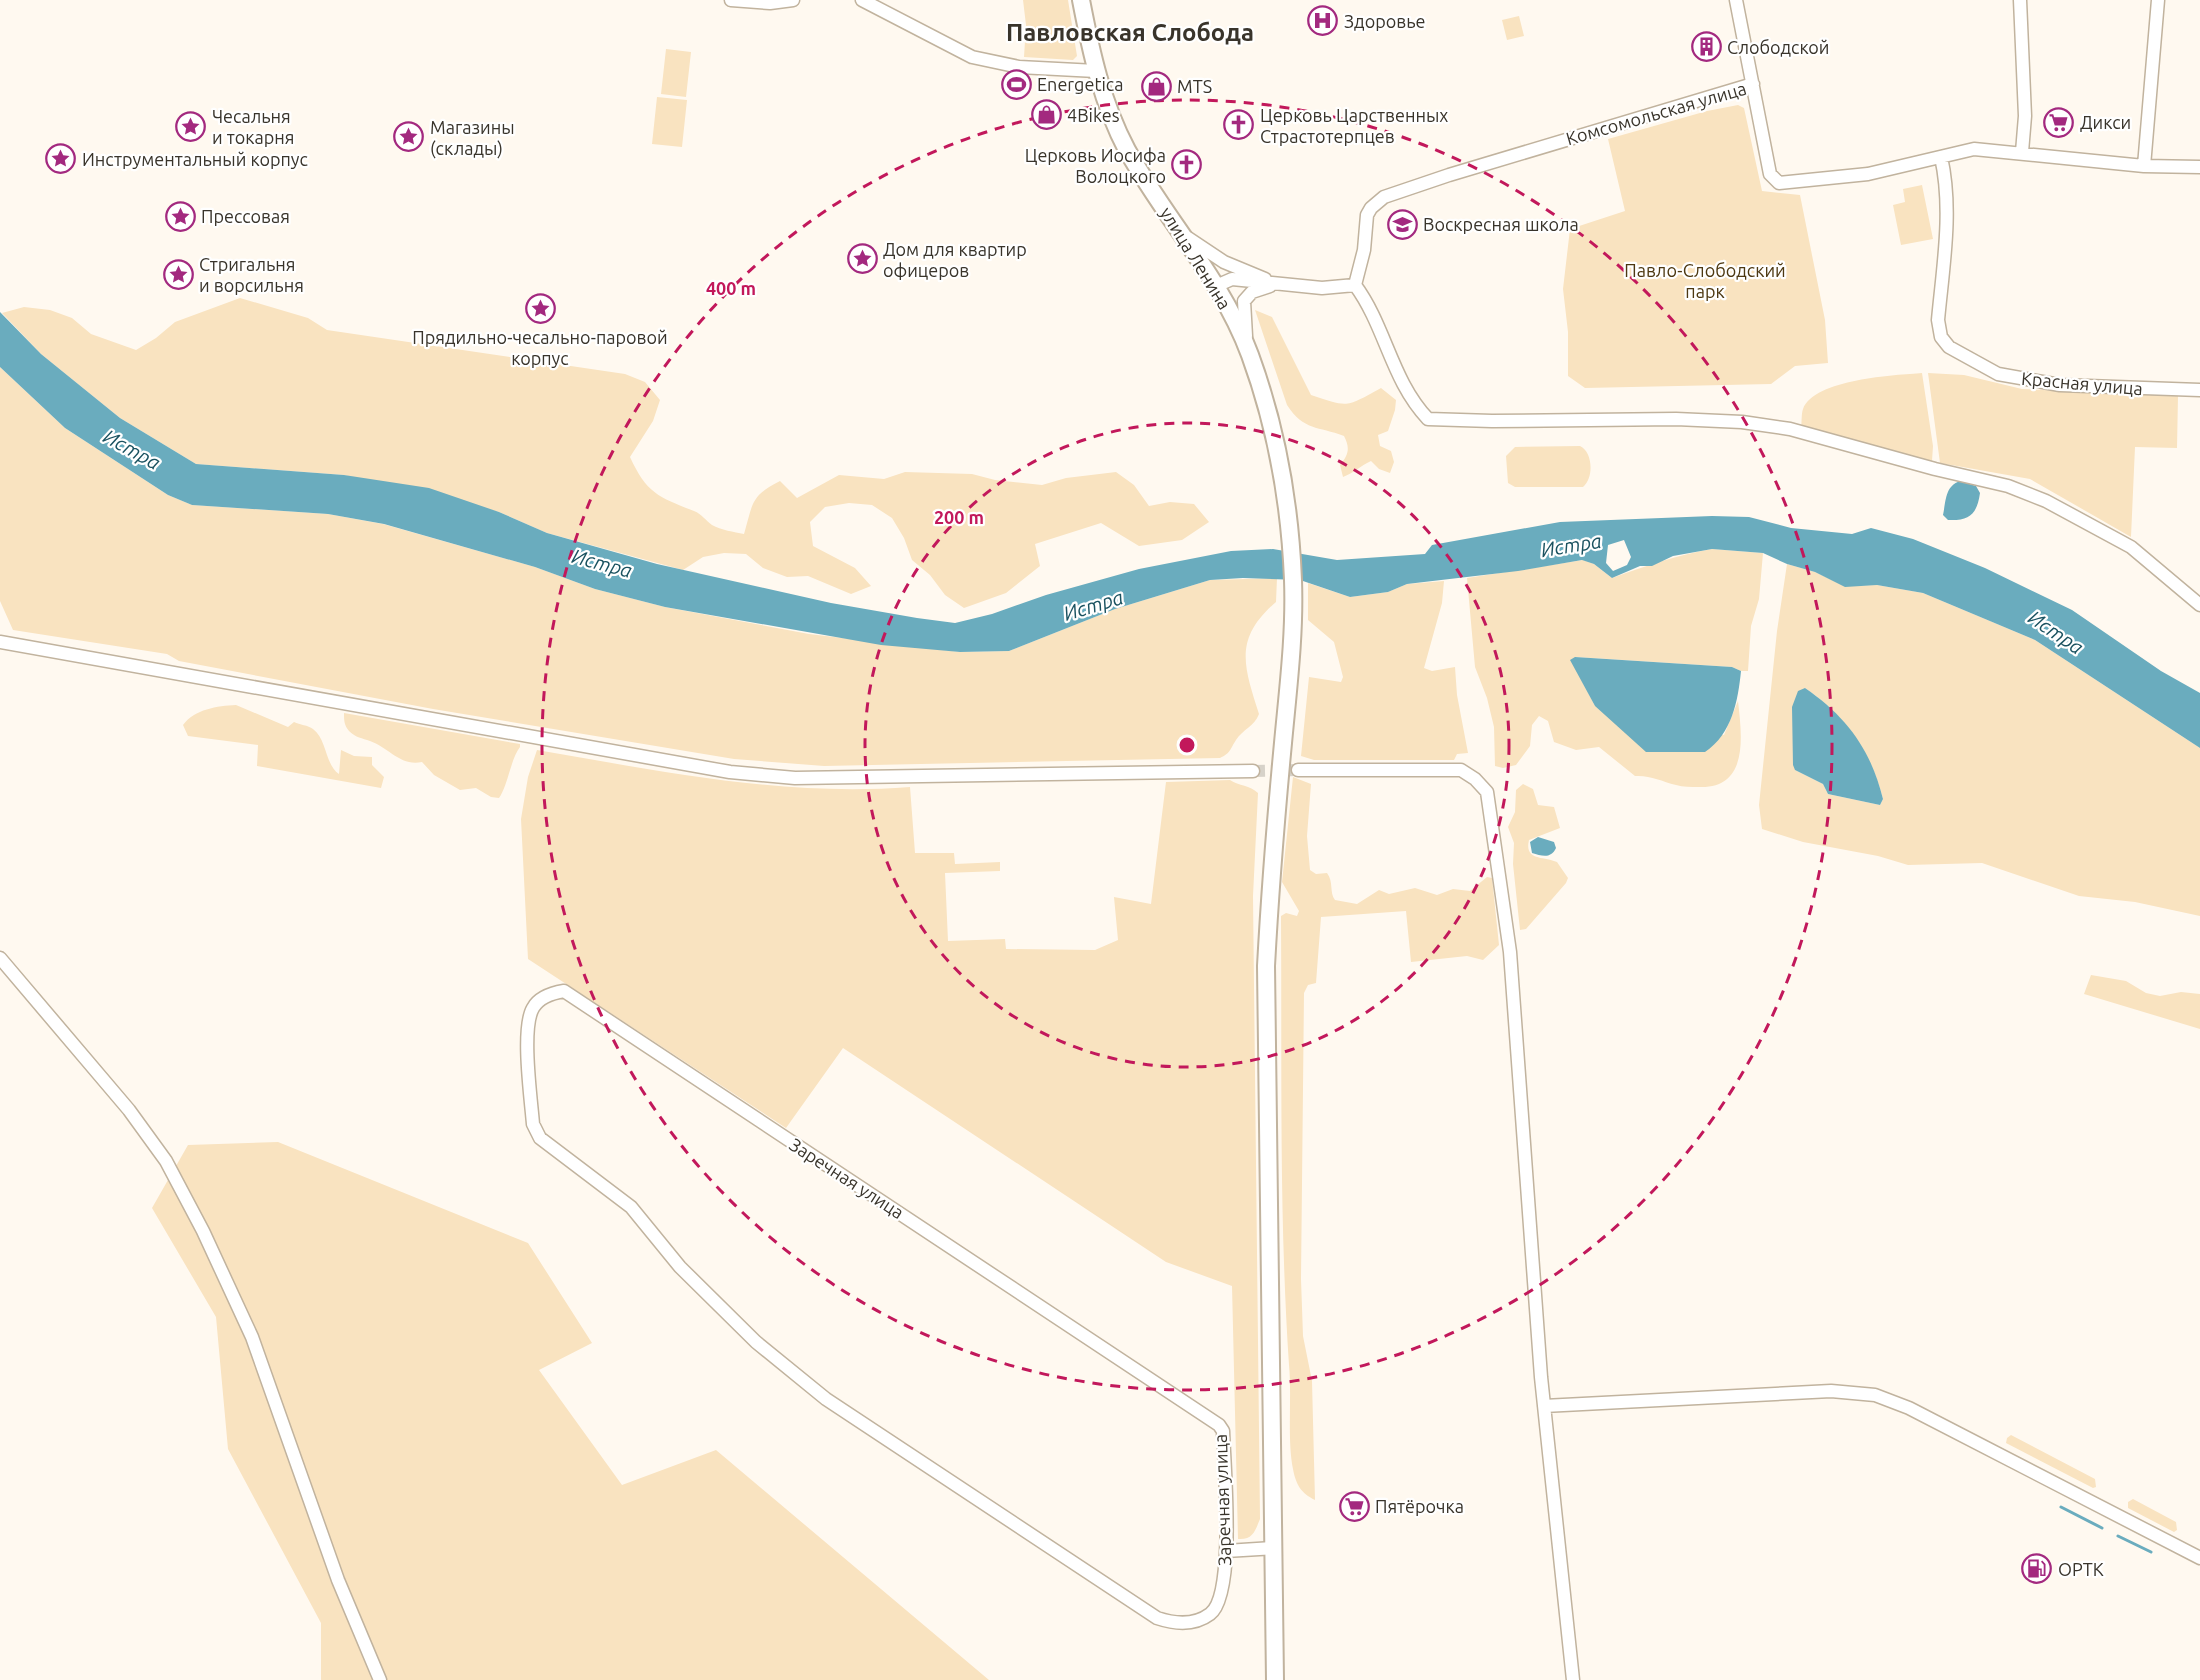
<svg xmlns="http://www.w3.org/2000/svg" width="2200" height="1680" font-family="Ubuntu,sans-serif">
  <rect width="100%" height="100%" fill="#fff9f0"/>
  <path fill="#f9e3c0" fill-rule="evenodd" d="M 1023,0 L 1068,0 L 1077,56 L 1073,60 L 1024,57 L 1026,25 Z
    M 1519,16 L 1524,36 L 1507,40 L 1502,20 Z
    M 666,49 L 691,52 L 686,97 L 661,94 Z
    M 657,97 L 687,100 L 682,147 L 652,144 Z
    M 1738,105 L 1744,108 L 1762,191 L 1800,195 L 1825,320 L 1828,363 L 1795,366 L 1771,384 L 1585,388 L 1568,376 L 1568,332 L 1563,289 L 1570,229 L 1625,211 L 1608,139 L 1707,111 Z
    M 1922,185 L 1933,239 L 1901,245 L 1893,205 L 1905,202 L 1903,189 Z
    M 240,298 L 308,318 L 327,330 L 625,374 L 645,382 L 660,400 L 653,421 L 630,457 C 647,494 659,497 694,511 C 702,514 706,521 712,525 C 721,530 734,532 744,534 C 753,504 750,496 780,481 L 797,498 L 839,475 L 884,479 L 905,472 L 972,474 L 995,480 L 1042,485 L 1066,478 L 1116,472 L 1134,485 L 1149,506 L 1170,502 L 1194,504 L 1209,522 L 1182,540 L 1139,546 L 1101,523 L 1035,544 L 1040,566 L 1006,593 L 964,608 L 945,595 L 930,575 L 912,560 L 904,538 L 892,518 L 872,505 L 849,503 L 825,507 L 810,522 L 813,546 L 855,568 L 871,586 L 851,594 L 808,576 L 787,577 L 763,568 L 746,554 L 724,553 L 703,557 L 683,570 L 547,533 L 499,512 L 344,475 L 196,464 L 120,418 L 41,354 L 2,313 L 24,307 L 50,310 L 72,318 L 91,334 L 136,350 L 156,338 L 175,322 Z
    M 1255,310 L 1272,317 L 1311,395 C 1350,408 1346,407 1381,388 L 1396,400 L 1395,410 L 1388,431 L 1378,435 L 1380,446 L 1391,451 L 1394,462 L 1390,473 L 1379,469 L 1371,461 C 1360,466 1354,473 1343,477 L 1340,465 C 1349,454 1350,448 1344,436 C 1318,426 1304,431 1287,405 Z
    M 0,367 L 65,428 L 168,495 L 192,505 L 328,514 L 383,524 L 535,567 L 595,589 L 665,607 L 809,634 L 960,652 L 1009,651 L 1115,609 L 1210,580 L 1277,578 L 1276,602 C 1233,639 1244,666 1259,714 C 1254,727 1243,729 1236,740 C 1230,749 1231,753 1220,758 L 824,766 L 734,759 L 433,709 L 179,661 L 167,654 L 13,630 L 0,601 Z
    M 1922,373 L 1933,446 L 1932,461 L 1801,429 C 1802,423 1801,415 1803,409 C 1814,379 1896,375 1922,373 Z
    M 1928,373 L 1964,375 L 2022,389 L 2178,396 L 2177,448 L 2135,447 L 2131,537 L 2030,479 L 1940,463 Z
    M 1580,446 C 1593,452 1594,478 1583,487 L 1515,487 L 1508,483 L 1506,456 L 1515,447 Z
    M 1712,549 L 1763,553 L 1759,599 L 1751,626 L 1748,671 L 1741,671 L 1732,667 L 1576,657 C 1576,676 1587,688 1595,706 L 1724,735 L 1738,701 C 1742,736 1749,789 1699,787 C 1691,787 1683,787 1676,785 C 1661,781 1650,775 1635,776 L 1599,747 L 1576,750 L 1554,742 L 1548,721 L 1539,716 L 1532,725 L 1530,746 L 1516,765 L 1503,768 L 1495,766 L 1494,727 L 1487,698 L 1475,667 L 1467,578 L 1583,560 L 1594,564 L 1612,578 C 1646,566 1676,555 1712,549 Z
    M 1787,564 L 1815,572 L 1845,586 L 1877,585 L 1923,593 L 2035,640 L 2200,748 L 2200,916 L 2135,902 L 2079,896 L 1982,863 L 1908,865 L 1878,856 L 1803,842 L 1762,829 L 1759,805 L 1777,631 ZM 1805,688 C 1845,715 1871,752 1883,799 L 1880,805 L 1828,794 L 1823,784 L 1795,770 Z
    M 1444,581 L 1442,603 L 1424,668 L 1432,671 L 1455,667 L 1457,695 L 1468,753 L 1457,754 L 1454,760 L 1314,760 L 1301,756 L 1309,677 L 1341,682 L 1343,677 L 1334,642 L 1308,620 L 1308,583 L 1350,597 L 1388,592 L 1407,584 Z
    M 236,705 L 288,727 L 294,722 C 300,725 308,725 313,729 C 327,739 325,765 339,774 L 341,750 L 354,756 L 372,757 L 372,765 L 384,777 L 381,788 L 257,766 L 258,745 L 188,736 L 183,725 C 195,709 217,706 236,705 Z
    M 344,713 L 520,744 L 520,747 C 511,758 508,785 499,798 L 491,797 L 476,788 L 460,790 L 434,775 L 422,762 C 401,767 388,747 370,741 C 362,738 356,738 349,731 C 344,725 344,720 344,713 Z
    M 537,750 C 661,771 783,797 910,787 L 915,853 L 954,853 L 955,864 L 1000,862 L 1000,871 L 945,873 L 948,941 L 1005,939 L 1006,949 L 1095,950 L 1118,940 L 1114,897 L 1151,904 L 1166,782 L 1230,780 C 1239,786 1250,785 1258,793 L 1253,896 L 1260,1519 C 1255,1531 1253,1540 1238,1539 L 1232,1286 L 1166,1262 L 843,1048 L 786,1128 L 528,959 L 521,819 L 528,777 Z
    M 1293,777 L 1311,784 L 1307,836 L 1310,870 L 1316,874 L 1327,873 C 1334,882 1329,892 1335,900 L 1357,904 L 1379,890 L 1389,894 L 1415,888 L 1437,895 L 1453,889 L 1470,891 L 1487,877 L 1492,878 L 1499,945 L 1483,960 L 1467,956 L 1411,962 L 1406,911 L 1321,917 L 1316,983 L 1308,985 L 1304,993 L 1301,1279 L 1303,1336 L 1312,1381 L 1315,1500 C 1301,1493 1296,1485 1293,1469 C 1287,1441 1292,1396 1289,1365 C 1279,1216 1282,1065 1281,916 L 1286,913 L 1297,916 L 1299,911 L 1282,882 Z
    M 1523,784 L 1533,789 L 1538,805 L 1554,807 L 1560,828 L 1529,840 C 1524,861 1544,856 1557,862 L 1568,878 L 1566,883 L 1526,929 L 1520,930 L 1513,864 L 1514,843 L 1508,827 L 1515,812 L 1516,790 Z
    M 2091,975 L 2126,981 L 2146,993 L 2160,996 L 2181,992 L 2200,994 L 2200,1029 L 2084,994 Z
    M 278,1142 L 528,1243 L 592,1343 L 539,1370 L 622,1485 L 716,1450 L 989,1680 L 321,1680 L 321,1623 L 228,1449 L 216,1317 L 152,1208 L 188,1145 Z
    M 2011,1435 L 2095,1479 L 2096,1487 L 2093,1488 L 2006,1443 L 2007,1438 Z
    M 2133,1499 L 2176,1522 L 2177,1530 L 2174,1532 L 2128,1508 L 2128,1502 Z"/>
  <path fill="#6aacbe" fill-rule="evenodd" d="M 0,312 L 41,354 L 120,418 L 196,464 L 344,475 L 429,488 L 499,512 L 547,533 L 657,564 L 831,603 L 917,618 L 955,623 L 992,614 L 1046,595 L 1139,569 L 1231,551 L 1273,549 L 1337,560 L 1425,554 L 1432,545 L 1560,522 L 1712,516 L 1749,517 L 1791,528 L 1852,534 L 1871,528 L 1913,539 L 1985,568 L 2072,610 L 2161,671 L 2200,693 L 2200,748 L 2035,640 L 1923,593 L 1877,585 L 1845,587 L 1815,572 L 1787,564 L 1763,553 L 1712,549 L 1673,556 L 1652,566 L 1640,566 L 1612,578 L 1594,564 L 1582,560 L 1518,571 L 1407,584 L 1388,592 L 1350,597 L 1300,580 L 1243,578 L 1210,580 L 1115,609 L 1009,651 L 960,652 L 881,645 L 665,607 L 595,589 L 535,567 L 384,524 L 328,514 L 192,505 L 168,495 L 65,428 L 0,367 ZM 1624,540 L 1631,557 L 1627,565 L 1613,571 L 1606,563 L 1608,545 Z
    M 1960,481 L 1976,486 L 1980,493 C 1977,514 1970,521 1948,520 L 1943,515 C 1946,501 1945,486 1960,481 Z
    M 1575,657 L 1732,667 L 1741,671 C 1738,701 1732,734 1705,752 L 1646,752 L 1595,706 L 1570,660 Z
    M 1805,688 C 1847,717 1871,750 1883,799 L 1880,805 L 1828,794 L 1823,784 L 1795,770 L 1793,765 L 1792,707 L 1798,691 Z
    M 1538,837 L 1554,842 L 1556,848 C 1551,859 1542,856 1532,853 L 1530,842 Z"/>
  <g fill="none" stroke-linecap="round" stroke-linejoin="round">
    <path stroke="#6aacbe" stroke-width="3" d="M 2061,1507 L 2102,1528
      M 2118,1536 L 2151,1552"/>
    <path stroke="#d7d2c9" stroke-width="12" stroke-dasharray="12 6" stroke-linecap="butt" d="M 1253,771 L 1298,770"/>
    <defs>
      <path id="minor" d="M 731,0 L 770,3 L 793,0
        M 862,0 L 972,57 L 1019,67 L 1096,71
        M 1736,0 L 1770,174 L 1779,183 L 1868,174 L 1974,149 L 2144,166 L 2200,167
        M 2020,0 L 2025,116 L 2022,152
        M 1941,157 C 1953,210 1943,266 1938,320 L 1941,337 L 1949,347 L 1998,374 L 2060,385 L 2200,390
        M 2144,166 L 2158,0
        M 1188,238 L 1224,262 L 1265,279
        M 1355,285 C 1386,327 1391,380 1428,419 L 1492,421 L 1676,419 L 1742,422 L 1790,429 L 1935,469 L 2008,486 L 2046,501 L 2131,547 L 2200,605
        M 1355,285 L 1364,250 L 1367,215 L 1371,208 L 1384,197 L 1449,175 L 1753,84
        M 1216,286 L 1232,279 L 1322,288 L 1355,285
        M 1246,336 L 1244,301 L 1252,292 L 1270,286
        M 0,642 L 730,772 L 795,778 L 1253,771
        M 1298,770 L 1461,770 L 1475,779 L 1487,792 L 1510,952 L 1541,1377 L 1573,1680
        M 0,958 L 129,1110 L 166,1161 L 203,1231 L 252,1337 L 338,1580 L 380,1680
        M 564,991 L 1219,1425 L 1223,1431 C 1224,1464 1236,1595 1210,1614 C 1194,1626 1175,1624 1157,1618 L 826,1399 L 756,1342 L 680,1267 L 631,1207 L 540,1138 L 533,1124 C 531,1099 521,1028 533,1008 C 539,997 552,993 564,991 Z
        M 1544,1406 L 1831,1391 L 1875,1395 L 1909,1408 L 2200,1558
        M 1226,1551 L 1274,1548"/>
      <path id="major" d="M 1081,0 C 1091,52 1102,103 1127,150 C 1166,220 1222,279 1250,355 C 1276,426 1290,505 1293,580 C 1295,634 1288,689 1283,743 C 1276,817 1270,892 1266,966 L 1275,1680"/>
    </defs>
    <use href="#minor" stroke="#c1b39e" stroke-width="15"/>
    <use href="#major" stroke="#c1b39e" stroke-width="20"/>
    <use href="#minor" stroke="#fff" stroke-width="12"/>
    <use href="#major" stroke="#fff" stroke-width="16"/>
  </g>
  <g fill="none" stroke="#c2185b" stroke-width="3" stroke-dasharray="10 8">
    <circle cx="1187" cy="745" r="322"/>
    <circle cx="1187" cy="745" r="645"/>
  </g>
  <defs>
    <symbol id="hospital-ring" viewBox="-11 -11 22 22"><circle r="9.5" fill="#fff" stroke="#a3297f" stroke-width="1.5"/><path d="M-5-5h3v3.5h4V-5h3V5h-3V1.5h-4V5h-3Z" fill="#a3297f"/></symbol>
    <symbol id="building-ring" viewBox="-11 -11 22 22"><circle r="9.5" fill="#fff" stroke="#a3297f" stroke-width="1.5"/><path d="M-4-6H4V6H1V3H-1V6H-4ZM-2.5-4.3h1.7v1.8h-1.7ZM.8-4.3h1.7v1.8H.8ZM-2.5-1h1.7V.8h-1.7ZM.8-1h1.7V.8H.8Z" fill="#a3297f"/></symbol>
    <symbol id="stadium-ring" viewBox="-11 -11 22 22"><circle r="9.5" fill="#fff" stroke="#a3297f" stroke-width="1.5"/><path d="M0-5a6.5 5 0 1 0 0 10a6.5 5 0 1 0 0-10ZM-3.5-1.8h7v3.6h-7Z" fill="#a3297f"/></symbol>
    <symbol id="shop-ring" viewBox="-11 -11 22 22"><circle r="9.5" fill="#fff" stroke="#a3297f" stroke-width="1.5"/><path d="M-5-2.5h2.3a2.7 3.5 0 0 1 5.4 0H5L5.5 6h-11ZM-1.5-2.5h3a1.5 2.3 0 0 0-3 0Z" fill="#a3297f"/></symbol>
    <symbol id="supermarket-ring" viewBox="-11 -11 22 22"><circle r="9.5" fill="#fff" stroke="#a3297f" stroke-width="1.5"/><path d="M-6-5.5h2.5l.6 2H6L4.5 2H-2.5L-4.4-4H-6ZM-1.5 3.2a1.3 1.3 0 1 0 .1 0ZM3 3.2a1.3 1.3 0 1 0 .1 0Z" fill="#a3297f"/></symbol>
    <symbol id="church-ring" viewBox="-11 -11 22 22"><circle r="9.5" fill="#fff" stroke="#a3297f" stroke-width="1.5"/><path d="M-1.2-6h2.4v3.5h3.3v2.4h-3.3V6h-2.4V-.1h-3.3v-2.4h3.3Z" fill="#a3297f"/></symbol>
    <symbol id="sight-ring" viewBox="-11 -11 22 22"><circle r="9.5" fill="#fff" stroke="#a3297f" stroke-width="1.5"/><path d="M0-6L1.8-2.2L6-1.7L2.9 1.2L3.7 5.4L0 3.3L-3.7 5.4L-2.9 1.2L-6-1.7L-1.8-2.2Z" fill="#a3297f"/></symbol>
    <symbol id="school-ring" viewBox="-11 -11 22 22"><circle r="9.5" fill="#fff" stroke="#a3297f" stroke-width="1.5"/><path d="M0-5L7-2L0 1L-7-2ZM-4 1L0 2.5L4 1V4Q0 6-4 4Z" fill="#a3297f"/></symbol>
    <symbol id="fuel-ring" viewBox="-11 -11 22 22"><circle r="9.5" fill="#fff" stroke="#a3297f" stroke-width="1.5"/><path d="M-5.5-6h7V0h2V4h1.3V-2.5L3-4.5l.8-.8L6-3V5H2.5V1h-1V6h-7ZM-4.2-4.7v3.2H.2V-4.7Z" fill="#a3297f"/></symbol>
  </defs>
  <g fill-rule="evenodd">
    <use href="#hospital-ring" x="1306" y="4" width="33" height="33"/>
    <use href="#building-ring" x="1690" y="30" width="33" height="33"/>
    <use href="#stadium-ring" x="1000" y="68" width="33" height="33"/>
    <use href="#shop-ring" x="1140" y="70" width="33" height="33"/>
    <use href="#shop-ring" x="1030" y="98" width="33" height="33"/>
    <use href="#supermarket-ring" x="2042" y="106" width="33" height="33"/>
    <use href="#church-ring" x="1222" y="108" width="33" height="33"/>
    <use href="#sight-ring" x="174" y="110" width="33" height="33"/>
    <use href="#sight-ring" x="392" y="120" width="33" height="33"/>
    <use href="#sight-ring" x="44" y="142" width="33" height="33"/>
    <use href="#church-ring" x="1170" y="148" width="33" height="33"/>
    <use href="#sight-ring" x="164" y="200" width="33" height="33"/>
    <use href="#school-ring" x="1386" y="208" width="33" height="33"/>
    <use href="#sight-ring" x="846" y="242" width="33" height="33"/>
    <use href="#sight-ring" x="162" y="258" width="33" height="33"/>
    <use href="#sight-ring" x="524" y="292" width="33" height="33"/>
    <use href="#supermarket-ring" x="1338" y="1490" width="33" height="33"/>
    <use href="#fuel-ring" x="2020" y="1552" width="33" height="33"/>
  </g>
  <g text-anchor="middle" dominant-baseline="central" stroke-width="4.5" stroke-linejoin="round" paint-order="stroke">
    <g font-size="18" fill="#39342b" stroke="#fff" text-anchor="start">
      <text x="1344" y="21">Здоровье</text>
      <text x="1727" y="47">Слободской</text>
      <text x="1037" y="84">Energetica</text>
      <text x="1177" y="86">MTS</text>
      <text x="1067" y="115">4Bikes</text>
      <text x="1260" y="115">Церковь Царственных<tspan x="1260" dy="21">Страстотерпцев</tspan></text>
      <text x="212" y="116">Чесальня<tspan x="212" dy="21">и токарня</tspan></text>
      <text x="2080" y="122">Дикси</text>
      <text x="430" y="127">Магазины<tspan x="430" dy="21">(склады)</tspan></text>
      <text x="1166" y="155" text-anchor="end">Церковь Иосифа<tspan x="1166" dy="21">Волоцкого</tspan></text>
      <text x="82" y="159">Инструментальный корпус</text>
      <text x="201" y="216">Прессовая</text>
      <text x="1423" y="224">Воскресная школа</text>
      <text x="883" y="249">Дом для квартир<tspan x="883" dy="21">офицеров</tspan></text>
      <text x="199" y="264">Стригальня<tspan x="199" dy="21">и ворсильня</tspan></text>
      <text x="540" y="337" text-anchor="middle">Прядильно-чесально-паровой<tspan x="540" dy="21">корпус</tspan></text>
      <text x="1375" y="1506">Пятёрочка</text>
      <text x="2058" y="1569">ОРТК</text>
    </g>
    <g font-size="18" fill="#39342b" stroke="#fff">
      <text transform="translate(1656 113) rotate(-16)">Комсомольская улица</text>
      <text transform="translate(1196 258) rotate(58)">улица Ленина</text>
      <text transform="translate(2082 383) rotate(5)">Красная улица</text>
      <text transform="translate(847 1178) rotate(33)">Заречная улица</text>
      <text transform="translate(1222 1500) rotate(-92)">Заречная улица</text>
    </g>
    <g font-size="18" fill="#4d3811" stroke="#fff">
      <text x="1705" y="270">Павло-Слободский<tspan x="1705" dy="21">парк</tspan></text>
    </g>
    <g font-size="20" font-style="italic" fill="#1a5260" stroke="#fff">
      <text transform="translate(132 449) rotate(29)">Истра</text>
      <text transform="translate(1571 545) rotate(-9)">Истра</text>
      <text transform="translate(602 563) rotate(15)">Истра</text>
      <text transform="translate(1093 605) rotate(-17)">Истра</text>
      <text transform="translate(2056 632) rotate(34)">Истра</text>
    </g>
    <g font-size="24" font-weight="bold" fill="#39342b" stroke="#fff">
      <text x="1130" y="32">Павловская Слобода</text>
    </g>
  </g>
  <circle cx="1187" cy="745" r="9" fill="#c2185b" stroke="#fff" stroke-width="3"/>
  <g font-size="18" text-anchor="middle" font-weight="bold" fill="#c2185b" stroke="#fff" stroke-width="4.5" stroke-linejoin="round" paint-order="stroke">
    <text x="731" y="295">400 m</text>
    <text x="959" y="524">200 m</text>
  </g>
</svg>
